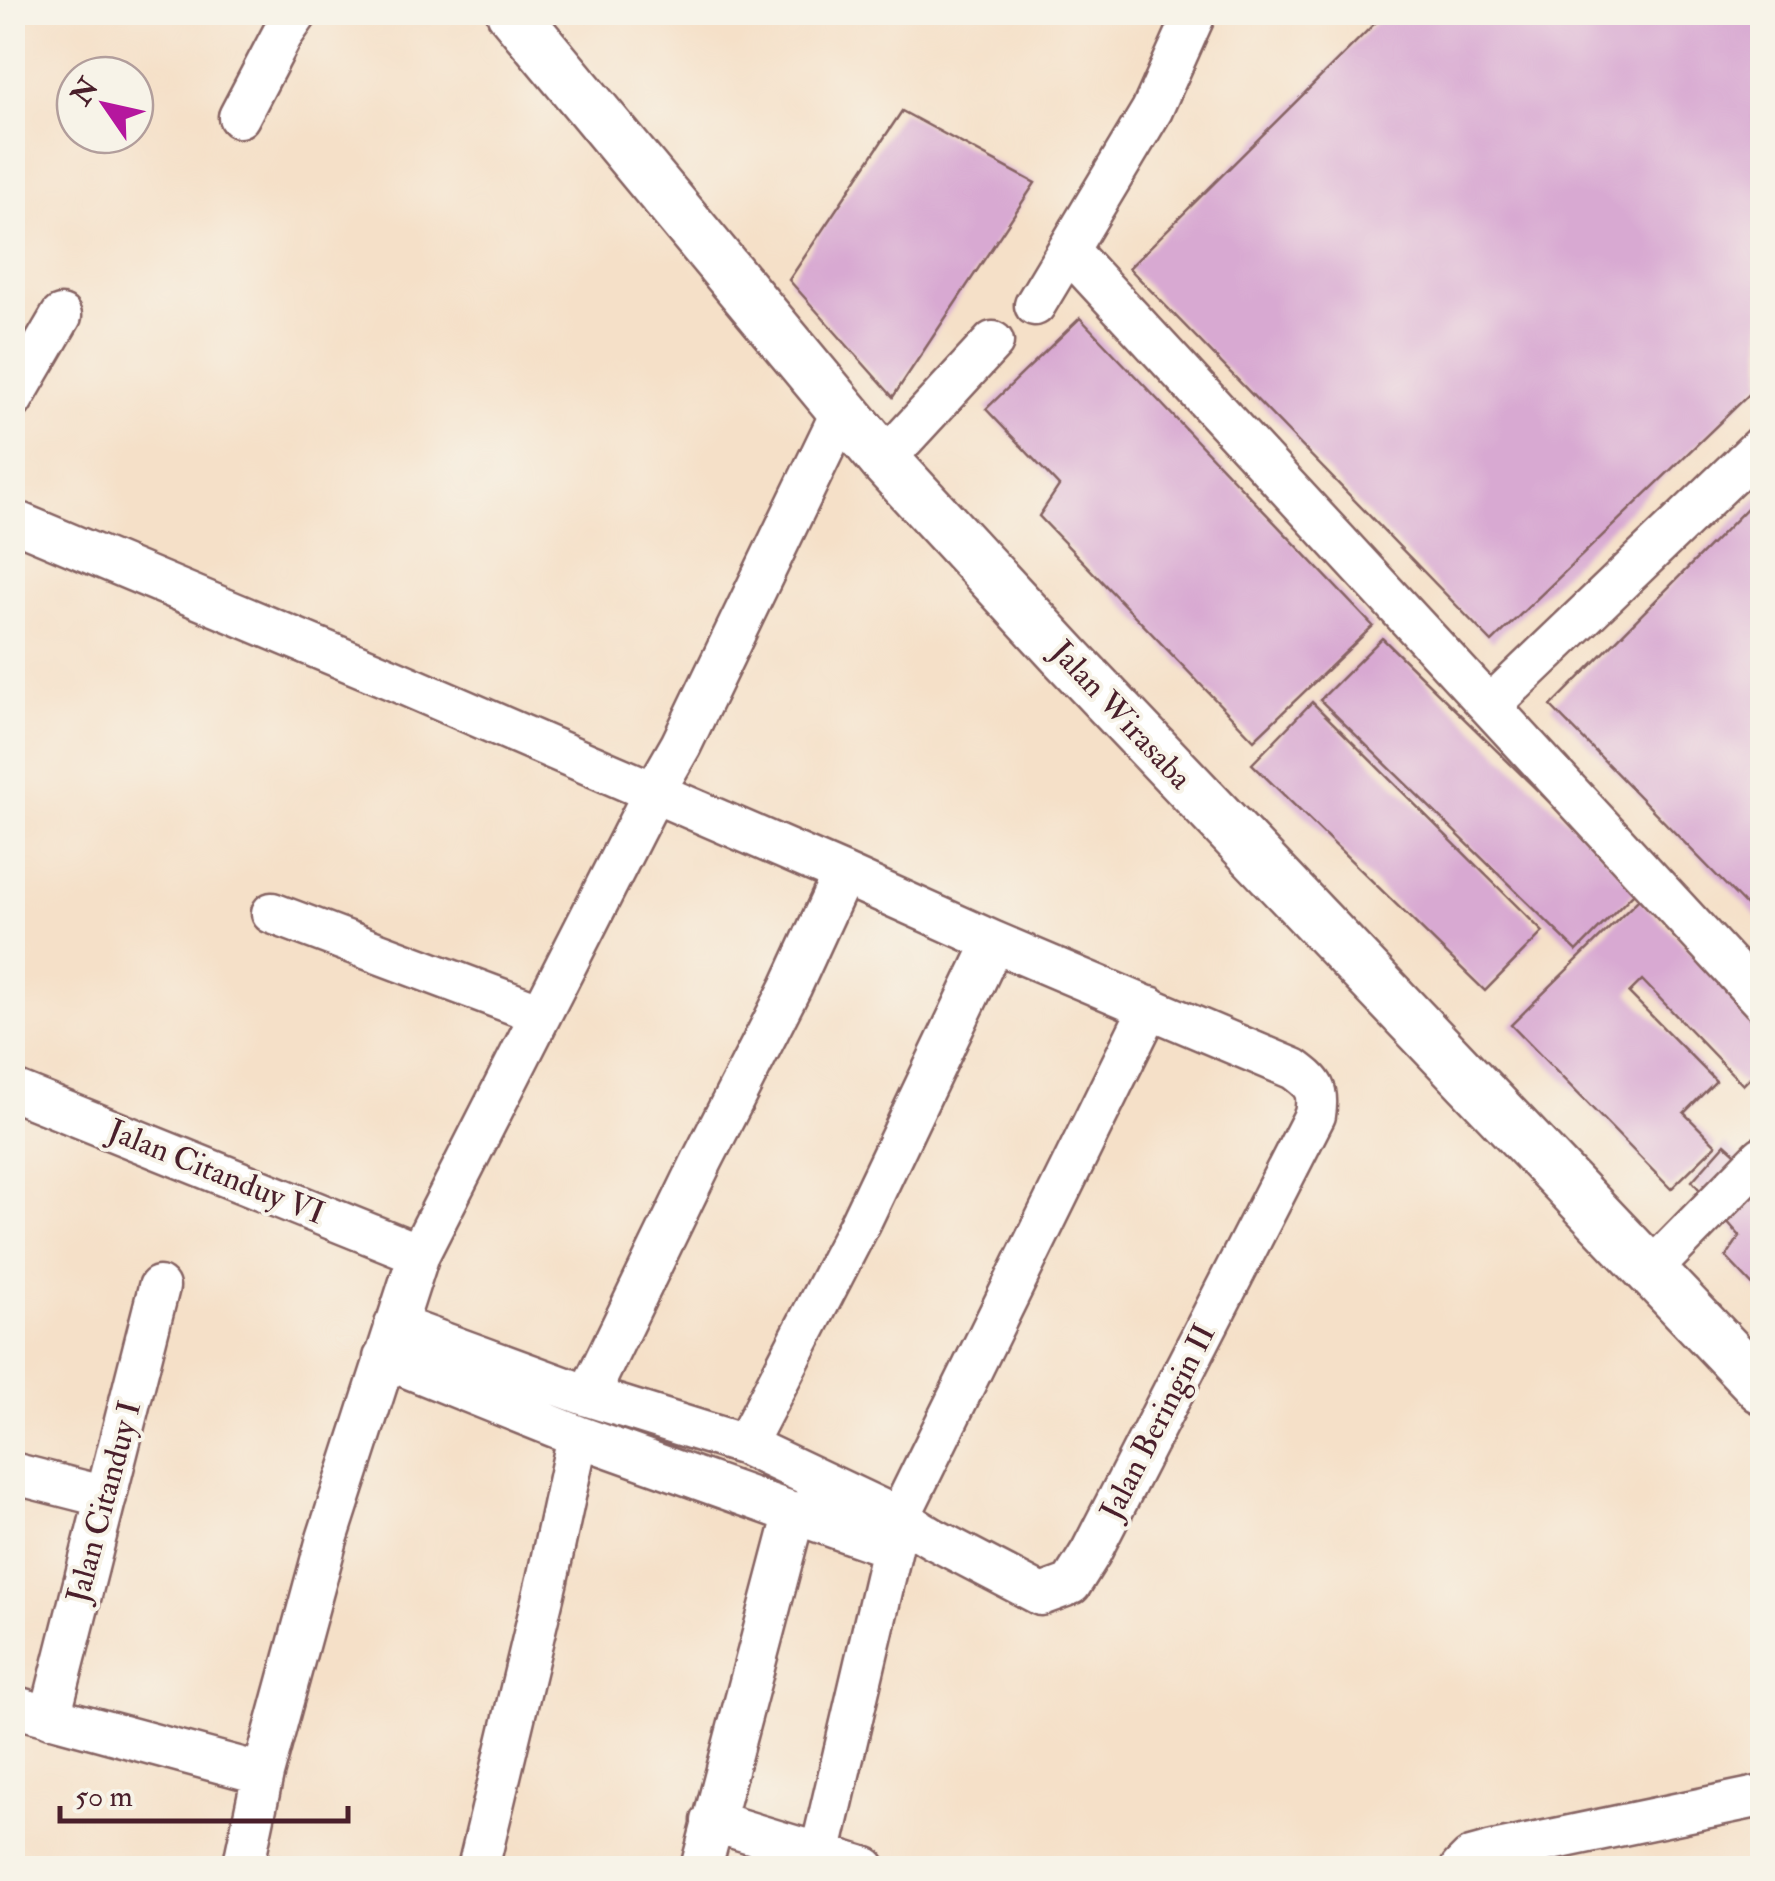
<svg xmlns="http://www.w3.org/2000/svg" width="1775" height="1881" font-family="'IM FELL Double Pica',serif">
  <rect width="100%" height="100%" fill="#f7f3e8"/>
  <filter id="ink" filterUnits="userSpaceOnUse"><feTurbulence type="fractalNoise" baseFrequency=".01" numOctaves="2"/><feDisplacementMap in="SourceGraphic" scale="20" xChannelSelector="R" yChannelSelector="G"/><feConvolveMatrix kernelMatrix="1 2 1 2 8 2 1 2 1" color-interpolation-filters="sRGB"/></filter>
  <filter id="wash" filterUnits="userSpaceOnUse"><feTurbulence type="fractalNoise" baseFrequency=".0048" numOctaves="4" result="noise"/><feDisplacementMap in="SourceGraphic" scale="40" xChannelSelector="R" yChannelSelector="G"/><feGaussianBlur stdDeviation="2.25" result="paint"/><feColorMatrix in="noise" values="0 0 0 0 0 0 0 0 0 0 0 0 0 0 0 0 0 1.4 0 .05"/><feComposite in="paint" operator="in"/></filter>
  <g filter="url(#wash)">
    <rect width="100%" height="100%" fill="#f5e0c8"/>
    <g id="blocks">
      <path fill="#d8a9d2" d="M 1386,12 L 1762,12 L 1762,382 L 1492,642 L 1129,268 Z
        M 902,111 L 1035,183 L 893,397 L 789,280 Z
        M 1080,318 L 1373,626 L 1254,740 L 1039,516 L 1059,486 L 986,409 Z
        M 1762,493 L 1762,922 L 1551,706 Z
        M 1382,638 L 1638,889 L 1577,951 L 1320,700 Z
        M 1312,702 L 1543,932 L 1485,991 L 1252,764 Z
        M 1639,899 L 1762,1025 L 1762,1066 L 1743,1085 L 1642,980 L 1629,993 L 1716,1081 L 1684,1113 L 1716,1145 L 1671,1189 L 1511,1025 Z
        M 1725,1144 L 1762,1177 L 1762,1295 L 1726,1257 L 1740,1236 L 1692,1181 Z"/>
    </g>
  </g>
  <g filter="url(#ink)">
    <use href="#blocks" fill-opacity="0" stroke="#866362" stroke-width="2.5"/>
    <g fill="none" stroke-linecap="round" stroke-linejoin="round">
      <defs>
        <path id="minor" d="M 239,117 L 282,35 L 298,12
          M 1069,251 L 1762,1001
          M 1035,305 L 1152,110 L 1196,12
          M 12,400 L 61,316
          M 884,460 L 993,342
          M 12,520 L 394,680 L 843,874 L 994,942 L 1294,1069 C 1314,1084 1319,1089 1315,1115 L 1091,1552 L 1071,1584 L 1041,1595 L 932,1538 L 899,1518 L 745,1445 L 588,1396 L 395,1325
          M 1490,706 L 1762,445
          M 272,913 L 541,1014
          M 12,1090 L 419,1254
          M 1650,1271 L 1762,1157
          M 384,1358 L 578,1436 L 892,1548 L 820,1855
          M 588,1396 L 703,1159 L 791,987 L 843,874
          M 745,1445 L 860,1223 L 994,942
          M 12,1473 L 106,1497
          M 899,1518 L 1150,1007
          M 12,1706 L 263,1774
          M 50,1717 L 159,1287
          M 712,1821 L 866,1868
          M 243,1868 L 263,1774 L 327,1539 L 419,1254 L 654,792 L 681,745 L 843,409
          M 478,1868 L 547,1580 L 578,1436
          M 701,1868 L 795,1512
          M 1461,1868 L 1471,1858 L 1493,1852 L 1762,1796"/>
        <path id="major" d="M 512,12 L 884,460 L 1066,657 L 1762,1388"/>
      </defs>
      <use href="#minor" stroke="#866362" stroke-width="45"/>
      <use href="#major" stroke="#866362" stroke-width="55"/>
      <use href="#minor" stroke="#fff" stroke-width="40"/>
      <use href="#major" stroke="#fff" stroke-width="50"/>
    </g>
  </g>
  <g text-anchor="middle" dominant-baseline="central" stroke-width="8" stroke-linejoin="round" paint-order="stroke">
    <g font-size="32" fill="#4a1f2b" stroke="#f7f3e8">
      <text transform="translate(1121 715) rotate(47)">Jalan Wirasaba</text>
      <text transform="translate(216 1172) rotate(22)">Jalan Citanduy VI</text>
      <text transform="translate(1158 1422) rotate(-63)">Jalan Beringin II</text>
      <text transform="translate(104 1502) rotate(-75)">Jalan Citanduy I</text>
    </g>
  </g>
  <rect width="1775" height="1881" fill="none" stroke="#f7f3e8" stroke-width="50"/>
  <g transform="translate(105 105) rotate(304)"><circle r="48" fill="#f7f3e8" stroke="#b29e9c" stroke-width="2.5"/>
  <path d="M0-8L18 38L0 25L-18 38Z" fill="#b5179e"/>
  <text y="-15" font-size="28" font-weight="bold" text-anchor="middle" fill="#4a1f2b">N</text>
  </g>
  <path d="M60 1806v15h288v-15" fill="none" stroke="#4a1f2b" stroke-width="5"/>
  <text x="75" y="1806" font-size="30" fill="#4a1f2b" stroke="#f7f3e8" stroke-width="8" paint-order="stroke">50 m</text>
</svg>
